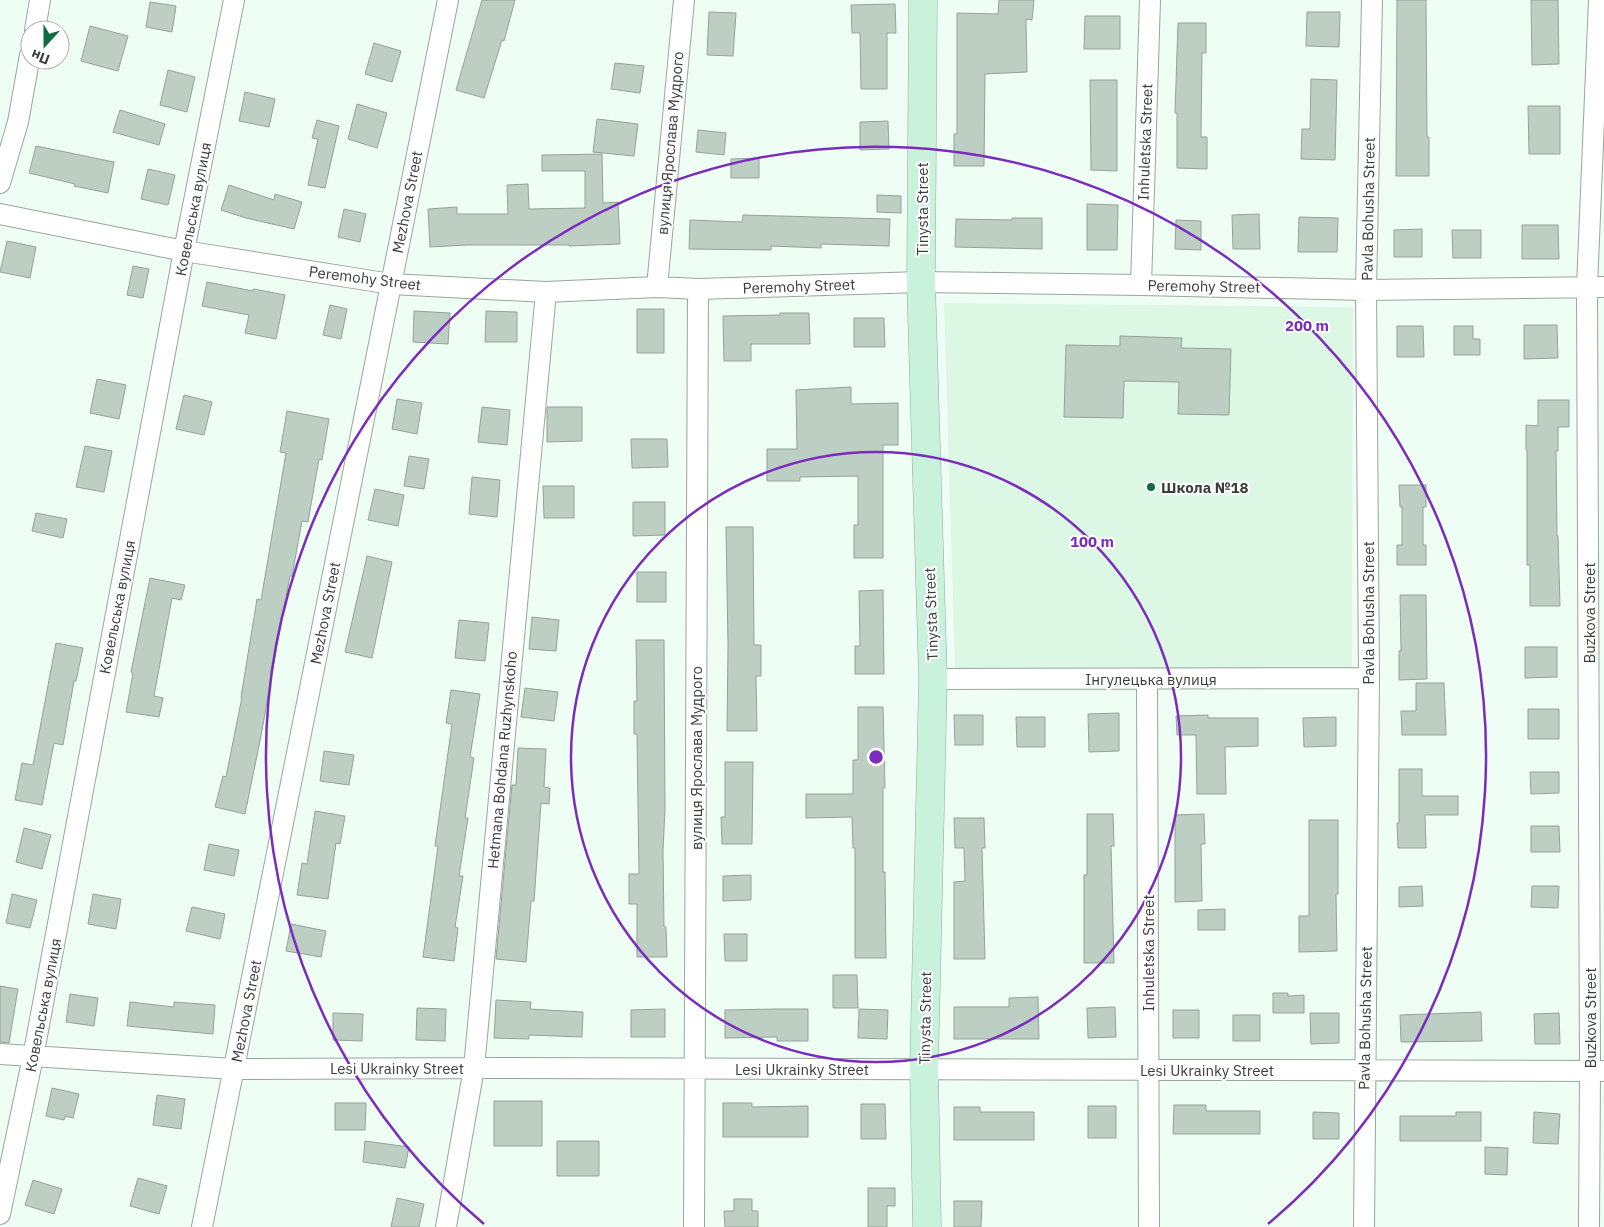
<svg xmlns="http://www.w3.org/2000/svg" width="1604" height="1227" font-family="'IBM Plex Sans',sans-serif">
  <rect width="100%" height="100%" fill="#effef4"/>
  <path fill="#ddf7e5" d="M 944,303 L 1353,307 L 1352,669 L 955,668 Z"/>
  <path fill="#bdcfc3" stroke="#92a397" d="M 482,0 L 515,0 L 504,41 L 502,40 L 484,98 L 456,90 Z
    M 999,0 L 1034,0 L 1032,20 L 1026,19 L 1027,72 L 985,74 L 984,166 L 954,166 L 954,134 L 957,134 L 957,13 L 998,14 Z
    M 1397,0 L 1426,0 L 1427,137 L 1429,137 L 1429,176 L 1396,176 Z
    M 1531,0 L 1558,0 L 1559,64 L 1532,65 Z
    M 150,2 L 176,6 L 172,32 L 146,27 Z
    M 895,4 L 896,33 L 887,33 L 887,89 L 861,89 L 860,33 L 852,33 L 851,5 Z
    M 709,12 L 736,13 L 733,56 L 707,55 Z
    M 1307,12 L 1340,12 L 1339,47 L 1306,46 Z
    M 1085,16 L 1120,16 L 1120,49 L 1084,49 Z
    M 1178,23 L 1206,23 L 1206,53 L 1202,53 L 1201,137 L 1207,137 L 1207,169 L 1177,168 L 1177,113 L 1175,113 Z
    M 90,26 L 128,36 L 118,71 L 81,61 Z
    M 374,43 L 401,51 L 392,82 L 365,74 Z
    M 615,63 L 644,66 L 640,93 L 611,89 Z
    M 168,70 L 195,77 L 187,112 L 160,105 Z
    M 1311,79 L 1337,80 L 1335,160 L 1301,159 L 1302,129 L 1310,129 Z
    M 1090,80 L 1117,80 L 1117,171 L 1091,170 Z
    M 245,92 L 275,99 L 269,127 L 239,121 Z
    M 357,104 L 387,113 L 377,148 L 348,139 Z
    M 1528,106 L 1560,106 L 1560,154 L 1529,154 Z
    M 120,110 L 165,124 L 159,145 L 113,132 Z
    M 597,119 L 638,124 L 634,156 L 593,152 Z
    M 317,120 L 339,126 L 325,188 L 308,185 L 318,139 L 312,138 Z
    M 888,121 L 889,149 L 860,150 L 860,122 Z
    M 698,130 L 726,133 L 724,155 L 696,152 Z
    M 36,146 L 114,162 L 108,193 L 74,186 L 75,184 L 29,173 Z
    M 602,154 L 603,203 L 618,202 L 620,244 L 569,246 L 569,245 L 467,245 L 430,247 L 428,209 L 457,207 L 457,214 L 508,214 L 507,185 L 528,184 L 529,209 L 585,208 L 585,171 L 542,171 L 542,155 Z
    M 759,158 L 759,178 L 731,178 L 731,159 Z
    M 148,169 L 175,175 L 168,205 L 141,199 Z
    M 229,185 L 274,200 L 275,194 L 302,202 L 294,229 L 246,218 L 221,210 Z
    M 877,195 L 901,196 L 901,213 L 877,212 Z
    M 1087,204 L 1118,205 L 1117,250 L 1087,250 Z
    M 344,209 L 366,214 L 360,242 L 338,237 Z
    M 1259,214 L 1260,249 L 1233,249 L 1232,215 Z
    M 743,215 L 890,219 L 889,246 L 821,244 L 821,248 L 771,246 L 771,250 L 689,249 L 690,220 L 742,222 Z
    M 1299,217 L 1338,218 L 1337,252 L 1298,252 Z
    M 1012,218 L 1042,218 L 1042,249 L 955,247 L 956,219 L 1012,220 Z
    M 1176,220 L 1201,221 L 1201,250 L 1175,249 Z
    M 1522,225 L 1558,225 L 1559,259 L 1522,259 Z
    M 1422,229 L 1422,257 L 1394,257 L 1394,230 Z
    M 1452,230 L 1481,230 L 1481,258 L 1453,258 Z
    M 7,241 L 36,247 L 30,278 L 0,272 Z
    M 133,266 L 149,269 L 143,298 L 127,295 Z
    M 207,282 L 253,291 L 254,289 L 285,295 L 276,339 L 245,333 L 249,315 L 202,306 Z
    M 330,305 L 347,309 L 341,339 L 323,335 Z
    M 637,309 L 664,309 L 664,353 L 637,353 Z
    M 414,311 L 450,313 L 448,344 L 413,342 Z
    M 486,311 L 517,312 L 517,342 L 485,342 Z
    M 780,313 L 809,313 L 810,344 L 751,344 L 751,361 L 724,361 L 723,316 L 780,315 Z
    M 854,318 L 884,318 L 885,347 L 854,347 Z
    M 1524,325 L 1557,325 L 1558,358 L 1524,359 Z
    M 1397,326 L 1423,326 L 1424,357 L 1397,357 Z
    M 1454,326 L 1473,326 L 1473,339 L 1480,339 L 1480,355 L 1454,355 Z
    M 1120,336 L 1182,338 L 1181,348 L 1231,349 L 1229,415 L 1178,414 L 1179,382 L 1124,381 L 1123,418 L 1064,417 L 1066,345 L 1120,346 Z
    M 97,379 L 126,385 L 119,419 L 90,413 Z
    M 851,387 L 851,404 L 898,403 L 898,445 L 883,445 L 883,558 L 854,558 L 854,525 L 858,525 L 858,476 L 800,477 L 800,481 L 767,481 L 767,449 L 797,449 L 796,390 Z
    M 184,395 L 212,402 L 204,435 L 176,429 Z
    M 397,399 L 422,403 L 417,434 L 392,429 Z
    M 1538,400 L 1569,400 L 1569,427 L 1558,427 L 1558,451 L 1556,451 L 1557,536 L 1558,536 L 1560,606 L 1530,606 L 1530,565 L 1527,565 L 1527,450 L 1526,450 L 1526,425 L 1538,426 Z
    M 482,407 L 510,410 L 507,445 L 478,442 Z
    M 547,407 L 582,407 L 582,441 L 547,442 Z
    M 287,411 L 329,419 L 322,460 L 319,459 L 308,522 L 302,521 L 292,576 L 290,576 L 278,639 L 261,736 L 245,814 L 215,807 L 223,776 L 226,777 L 242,697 L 241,697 L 257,599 L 261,600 L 286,453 L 280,452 Z
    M 631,439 L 667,439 L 668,467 L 632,468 Z
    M 85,446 L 112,451 L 104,492 L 76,487 Z
    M 409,456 L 429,459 L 424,489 L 404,486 Z
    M 472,477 L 500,480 L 497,517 L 469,514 Z
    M 1399,485 L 1426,485 L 1426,507 L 1423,507 L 1423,545 L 1426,545 L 1426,565 L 1397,565 L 1397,545 L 1402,545 L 1402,507 L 1400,507 Z
    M 543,486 L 574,486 L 574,518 L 544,518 Z
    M 375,489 L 404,495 L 398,526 L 368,520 Z
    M 633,502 L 665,502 L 665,535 L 633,536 Z
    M 36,513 L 67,519 L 63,538 L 32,531 Z
    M 726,527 L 753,527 L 754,645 L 761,645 L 761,676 L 756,676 L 757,731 L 727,731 L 728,645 Z
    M 367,556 L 392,562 L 372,658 L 345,652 Z
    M 637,572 L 666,572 L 666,602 L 637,602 Z
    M 150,578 L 185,585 L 181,600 L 172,598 L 154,696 L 163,698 L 159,717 L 126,712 L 133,673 L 131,672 Z
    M 883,590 L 884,674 L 855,674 L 855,646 L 860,646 L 859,591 Z
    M 1400,595 L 1426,595 L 1427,679 L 1399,680 L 1399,651 L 1401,651 Z
    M 532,617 L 559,620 L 556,651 L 529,649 Z
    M 459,620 L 489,623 L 485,661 L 455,658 Z
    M 636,640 L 664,640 L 665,810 L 663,850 L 664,927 L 666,927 L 667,957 L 637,957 L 637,904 L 629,904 L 629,874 L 639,874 L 637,734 L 634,734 L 634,701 L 637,701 Z
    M 56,643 L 83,648 L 76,681 L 74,681 L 63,745 L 54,743 L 42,805 L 15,800 L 22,763 L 33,765 Z
    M 1525,647 L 1557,647 L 1557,677 L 1525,678 Z
    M 1416,683 L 1444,683 L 1446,735 L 1402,735 L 1401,711 L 1416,711 Z
    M 525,688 L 558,692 L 554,721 L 521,717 Z
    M 451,690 L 480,694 L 470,757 L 474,758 L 465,818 L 468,818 L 459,876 L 463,876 L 455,927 L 458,928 L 454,961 L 423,957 L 438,846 L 435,846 L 452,724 L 446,723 Z
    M 858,707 L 883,707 L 885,788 L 883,788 L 883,872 L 885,872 L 886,958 L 855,958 L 855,848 L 853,848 L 852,817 L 806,818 L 806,794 L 853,794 L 853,760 L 858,760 Z
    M 1528,709 L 1559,709 L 1559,739 L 1528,739 Z
    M 1119,713 L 1119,751 L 1089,752 L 1088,714 Z
    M 954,715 L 983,715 L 983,745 L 955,745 Z
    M 1208,715 L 1208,718 L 1258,718 L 1258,746 L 1225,747 L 1226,794 L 1197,794 L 1196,735 L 1177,735 L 1176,716 Z
    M 1016,717 L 1045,717 L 1045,747 L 1017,747 Z
    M 1336,717 L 1336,746 L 1304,747 L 1303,718 Z
    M 518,748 L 546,749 L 544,787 L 550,788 L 549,804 L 541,803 L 534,901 L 531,901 L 526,962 L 496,959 L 512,785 L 516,785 Z
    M 324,751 L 354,755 L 349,785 L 320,781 Z
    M 725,762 L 753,762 L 752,844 L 722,844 L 721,817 L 725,817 Z
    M 1399,769 L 1422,769 L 1422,796 L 1458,796 L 1458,815 L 1425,815 L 1426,848 L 1398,848 L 1397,823 L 1399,823 Z
    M 1530,772 L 1559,772 L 1559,793 L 1531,794 Z
    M 315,811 L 345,816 L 340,844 L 336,843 L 328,899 L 297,895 L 302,863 L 307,864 Z
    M 1087,814 L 1113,814 L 1114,846 L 1111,846 L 1114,963 L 1084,963 L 1084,875 L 1087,875 Z
    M 1204,814 L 1205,844 L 1201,844 L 1202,901 L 1175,902 L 1175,815 Z
    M 954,818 L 984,818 L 985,848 L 982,848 L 985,959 L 954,959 L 954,882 L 965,881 L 964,848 L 955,848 Z
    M 1309,820 L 1338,820 L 1338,894 L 1336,894 L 1337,951 L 1299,952 L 1299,916 L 1309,916 Z
    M 1531,826 L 1559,826 L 1560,852 L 1531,852 Z
    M 24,828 L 51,835 L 42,869 L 16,862 Z
    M 209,844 L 239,850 L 234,876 L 204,870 Z
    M 751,875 L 751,900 L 723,901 L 723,876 Z
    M 1422,886 L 1423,906 L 1399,907 L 1399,887 Z
    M 1532,886 L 1559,886 L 1558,908 L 1531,907 Z
    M 12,894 L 37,900 L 30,928 L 6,923 Z
    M 93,894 L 121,899 L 116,929 L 88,924 Z
    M 192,907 L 225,914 L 220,939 L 186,931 Z
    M 1225,909 L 1225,930 L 1198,930 L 1198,910 Z
    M 291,924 L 326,931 L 321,957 L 286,951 Z
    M 724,934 L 747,934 L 747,961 L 725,961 Z
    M 833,975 L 857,975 L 858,1008 L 833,1008 Z
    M 0,986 L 18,989 L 9,1043 L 0,1042 Z
    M 1273,993 L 1288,993 L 1288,996 L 1304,995 L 1304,1013 L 1273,1013 Z
    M 70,994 L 98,998 L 94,1026 L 66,1022 Z
    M 1038,997 L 1039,1039 L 954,1039 L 954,1007 L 1009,1007 L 1009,998 Z
    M 496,1000 L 531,1002 L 530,1009 L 583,1012 L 582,1037 L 529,1035 L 529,1039 L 494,1038 Z
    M 130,1002 L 174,1007 L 174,1002 L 215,1005 L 213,1034 L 127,1026 Z
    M 1115,1007 L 1116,1037 L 1088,1038 L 1087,1008 Z
    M 417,1008 L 446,1009 L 445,1041 L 416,1040 Z
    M 665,1009 L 665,1037 L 631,1037 L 631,1010 Z
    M 776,1009 L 808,1009 L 808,1041 L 777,1041 L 777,1037 L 725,1038 L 725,1010 Z
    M 859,1009 L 888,1010 L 887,1039 L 858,1038 Z
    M 1173,1010 L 1199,1010 L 1199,1038 L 1173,1038 Z
    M 1481,1012 L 1482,1041 L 1401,1042 L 1400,1015 Z
    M 333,1013 L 363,1014 L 362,1041 L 333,1040 Z
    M 1310,1013 L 1339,1013 L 1339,1043 L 1311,1044 Z
    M 1559,1013 L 1560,1044 L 1535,1044 L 1534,1014 Z
    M 1233,1015 L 1260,1015 L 1260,1041 L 1233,1041 Z
    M 52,1088 L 79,1094 L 73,1118 L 65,1116 L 64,1120 L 46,1116 Z
    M 157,1095 L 185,1099 L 181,1129 L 153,1125 Z
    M 494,1101 L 542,1101 L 542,1146 L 494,1146 Z
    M 335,1103 L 366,1103 L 365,1130 L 335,1130 Z
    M 723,1103 L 752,1103 L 752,1107 L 808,1106 L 808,1137 L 723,1137 Z
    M 861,1104 L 885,1104 L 886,1139 L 861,1139 Z
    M 1174,1105 L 1206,1105 L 1206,1111 L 1260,1111 L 1260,1134 L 1173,1134 Z
    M 1088,1106 L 1116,1106 L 1116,1138 L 1088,1138 Z
    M 954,1107 L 980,1107 L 980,1112 L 1034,1112 L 1034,1140 L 954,1140 Z
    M 1313,1112 L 1339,1113 L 1339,1139 L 1313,1139 Z
    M 1456,1112 L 1481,1112 L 1481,1141 L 1400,1141 L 1400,1116 L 1456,1116 Z
    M 1534,1112 L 1560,1114 L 1558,1144 L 1533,1143 Z
    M 365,1141 L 409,1147 L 405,1168 L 363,1162 Z
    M 557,1141 L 599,1141 L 599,1176 L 557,1176 Z
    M 1485,1147 L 1508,1148 L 1507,1175 L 1485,1174 Z
    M 138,1178 L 167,1186 L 159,1214 L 130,1206 Z
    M 33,1180 L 62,1189 L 54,1214 L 25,1205 Z
    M 868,1188 L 895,1188 L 895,1206 L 887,1206 L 887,1227 L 868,1227 Z
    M 397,1198 L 424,1204 L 419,1227 L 391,1227 Z
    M 734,1199 L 752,1199 L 752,1211 L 758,1211 L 758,1227 L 725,1227 L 724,1211 L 734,1211 Z
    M 954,1201 L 982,1201 L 981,1227 L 954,1227 Z"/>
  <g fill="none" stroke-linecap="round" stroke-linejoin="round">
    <defs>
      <path id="street" d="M 35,30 L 40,0
        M 0,183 L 18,122 L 30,55
        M 0,214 L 184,251 L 391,284 L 546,292 L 657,287 L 698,289 L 921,282 L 1141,285 L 1366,290 L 1604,287
        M 1141,285 L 1150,0
        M 657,287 L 684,0
        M 933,679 L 1369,678
        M 1147,679 L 1149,1227
        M 0,1054 L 234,1069 L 474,1068 L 1604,1071
        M 0,1214 L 33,1057 L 184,251 L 234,0
        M 202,1227 L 448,0
        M 446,1227 L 474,1068 L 546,292
        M 694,1227 L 698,289
        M 1364,1227 L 1369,678 L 1366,290 L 1372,0
        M 1589,1227 L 1590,1071 L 1587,287 L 1599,0"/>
      <path id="secondary" d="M 923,0 L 921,282 L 933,679 L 924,1069 L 927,1227"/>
    </defs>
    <use href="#street" stroke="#96a79b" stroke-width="22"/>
    <use href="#secondary" stroke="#96a79b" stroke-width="29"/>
    <use href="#street" stroke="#fff" stroke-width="20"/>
    <use href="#secondary" stroke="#c8f2db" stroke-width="28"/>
  </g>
  <g fill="none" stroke="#7b2cbf" stroke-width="2.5">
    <circle cx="876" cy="757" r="305"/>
    <path d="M484 1224A610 610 0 1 1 1268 1224"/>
  </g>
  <circle fill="#136c40" stroke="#fff" stroke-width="2" cx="1151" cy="487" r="5"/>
  <g text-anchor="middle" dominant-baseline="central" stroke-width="4" stroke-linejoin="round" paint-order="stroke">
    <g font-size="15" fill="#383f3a" stroke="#fff">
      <text transform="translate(1145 142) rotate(-88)">Inhuletska Street</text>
      <text transform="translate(670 143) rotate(-85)">вулиця Ярослава Мудрого</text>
      <text transform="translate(407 202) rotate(-79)">Mezhova Street</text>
      <text transform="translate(193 209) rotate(-79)">Ковельська вулиця</text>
      <text transform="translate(922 209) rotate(-90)">Tinysta Street</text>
      <text transform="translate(1368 209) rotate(-89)">Pavla Bohusha Street</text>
      <text transform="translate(365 278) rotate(7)">Peremohy Street</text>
      <text transform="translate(799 286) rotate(-2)">Peremohy Street</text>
      <text transform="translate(1204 286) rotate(1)">Peremohy Street</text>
      <text transform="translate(117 607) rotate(-79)">Ковельська вулиця</text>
      <text transform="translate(325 613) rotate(-79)">Mezhova Street</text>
      <text transform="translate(1368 613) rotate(-90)">Pavla Bohusha Street</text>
      <text transform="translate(1589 613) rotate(-90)">Buzkova Street</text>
      <text transform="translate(931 614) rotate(-92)">Tinysta Street</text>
      <text x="1151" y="679">Інгулецька вулиця</text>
      <text transform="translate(696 758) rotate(-90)">вулиця Ярослава Мудрого</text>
      <text transform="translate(502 760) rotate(-85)">Hetmana Bohdana Ruzhynskoho</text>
      <text transform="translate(1148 953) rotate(-90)">Inhuletska Street</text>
      <text transform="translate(43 1005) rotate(-79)">Ковельська вулиця</text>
      <text transform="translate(246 1011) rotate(-79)">Mezhova Street</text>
      <text transform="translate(925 1018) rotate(-89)">Tinysta Street</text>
      <text transform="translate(1365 1018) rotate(-89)">Pavla Bohusha Street</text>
      <text transform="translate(1590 1018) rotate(-90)">Buzkova Street</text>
      <text x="397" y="1068">Lesi Ukrainky Street</text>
      <text x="802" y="1069">Lesi Ukrainky Street</text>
      <text x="1207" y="1070">Lesi Ukrainky Street</text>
    </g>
    <g font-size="15" font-weight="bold" fill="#383f3a" stroke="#fff" text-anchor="start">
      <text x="1161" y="487">Школа №18</text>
    </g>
  </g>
  <circle cx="876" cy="757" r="8" fill="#7b2cbf" stroke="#fff" stroke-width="2.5"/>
  <g font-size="15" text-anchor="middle" font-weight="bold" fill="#7b2cbf" stroke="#fff" stroke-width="4" stroke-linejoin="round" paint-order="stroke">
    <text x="1307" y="331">200 m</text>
    <text x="1092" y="547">100 m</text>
  </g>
  <g transform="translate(45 45) rotate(201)"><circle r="24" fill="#ffffff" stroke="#afb2b0"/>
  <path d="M0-4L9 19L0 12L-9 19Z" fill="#136c40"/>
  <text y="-8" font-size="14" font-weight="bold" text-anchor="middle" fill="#383f3a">Пн</text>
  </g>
</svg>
